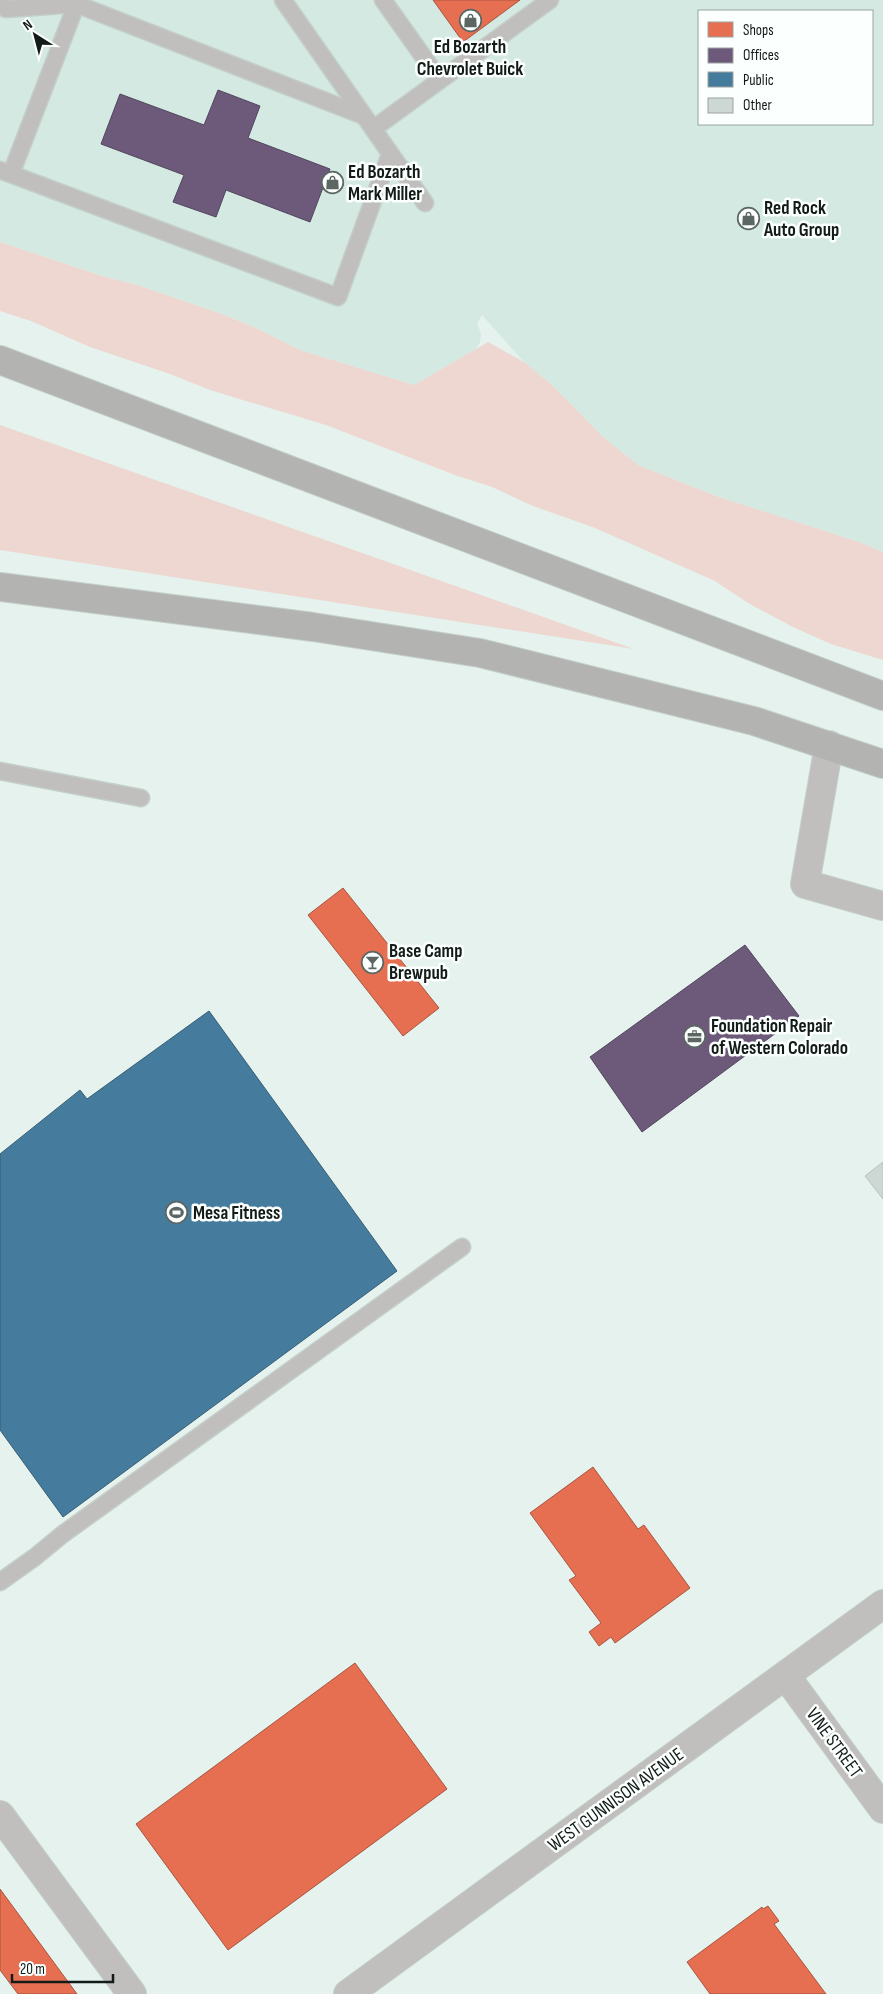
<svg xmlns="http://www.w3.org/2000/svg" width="883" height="1994" font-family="'Sofia Sans Condensed',sans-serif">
  <rect width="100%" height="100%" fill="#e5f2ed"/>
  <path fill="#d3e9e1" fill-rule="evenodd" d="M 0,0 L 883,0 L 883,552 L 859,542 L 716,496 L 638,465 L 603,437 L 551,384 L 524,362 L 482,315 L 477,323 L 481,334 L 480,342 L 476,349 L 414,385 L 300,350 L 256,328 L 222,314 L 137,285 L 102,276 L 0,242 ZM 699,11 L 872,11 L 872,124 L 699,124 Z"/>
  <path fill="#edd7d0" d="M 0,242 L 102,276 L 137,285 L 222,314 L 256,328 L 300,350 L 414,385 L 488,342 L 524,362 L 551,384 L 603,437 L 638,465 L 716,496 L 859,542 L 883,552 L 883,660 L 831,644 L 795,628 L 748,603 L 715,581 L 595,528 L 533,506 L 492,487 L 455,475 L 326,425 L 210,390 L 170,374 L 90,347 L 31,321 L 0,311 Z
    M 0,425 L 634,649 L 0,550 Z"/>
  <path fill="#e76f51" stroke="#a75640" d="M 433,0 L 520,0 L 463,42 Z
    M 343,888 L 439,1008 L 403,1036 L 308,915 Z
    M 593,1467 L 638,1529 L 644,1525 L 690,1588 L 615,1643 L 611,1637 L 599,1646 L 589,1632 L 601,1623 L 569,1580 L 576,1576 L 530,1513 Z
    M 355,1663 L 447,1789 L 228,1950 L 136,1824 Z
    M 0,1889 L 77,1994 L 18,1994 L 0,1970 Z
    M 768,1906 L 779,1921 L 774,1924 L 826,1994 L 710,1994 L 687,1962 L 762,1907 L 763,1909 Z"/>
  <path fill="#6d597a" stroke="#52465d" d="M 218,90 L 260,106 L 248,138 L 330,169 L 310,222 L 226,190 L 216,217 L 173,202 L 184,175 L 101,144 L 120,94 L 204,125 Z
    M 745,945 L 799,1016 L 642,1132 L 590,1057 Z"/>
  <path fill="#457b9d" stroke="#365e75" d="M 209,1011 L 397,1271 L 63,1517 L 0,1430 L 0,1154 L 80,1090 L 87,1099 Z"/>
  <path fill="#cdd7d3" stroke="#b8c2be" d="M 883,1162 L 883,1199 L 865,1176 Z"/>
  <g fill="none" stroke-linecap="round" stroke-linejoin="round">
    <defs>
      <path id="lane" d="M 0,0 L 6,9 L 76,4 L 364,116
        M 283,0 L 425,203
        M 383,0 L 440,80
        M 373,129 L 550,0
        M 0,170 L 338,297 L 390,154
        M 11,174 L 78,0
        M 0,771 L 141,798
        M 0,1582 L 35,1557 L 63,1534 L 462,1247"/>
      <path id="street" d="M 829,745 L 805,884 L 883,906
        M 786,1676 L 883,1809
        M 0,1815 L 132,1994
        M 348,1994 L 883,1604"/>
      <path id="highway" d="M 0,360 L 883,696
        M 0,587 L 313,627 L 480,653 L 754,721 L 883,764"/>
    </defs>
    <use href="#lane" stroke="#c4cfca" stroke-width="19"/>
    <use href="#street" stroke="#c4cfca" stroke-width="30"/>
    <use href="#highway" stroke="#c4cfca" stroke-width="30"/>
    <use href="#lane" stroke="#c0bfbd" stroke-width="16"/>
    <use href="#street" stroke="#c0bfbd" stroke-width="28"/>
    <use href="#highway" stroke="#b3b3b1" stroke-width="28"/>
  </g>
  <defs>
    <symbol id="shop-ring" viewBox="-11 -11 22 22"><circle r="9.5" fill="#fbfffd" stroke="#5c6663" stroke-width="1.5"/><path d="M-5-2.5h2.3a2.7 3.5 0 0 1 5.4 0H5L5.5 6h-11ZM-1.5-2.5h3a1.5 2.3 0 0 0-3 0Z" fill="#5c6663"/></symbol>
    <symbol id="bar-ring" viewBox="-11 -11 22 22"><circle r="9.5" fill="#fbfffd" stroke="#5c6663" stroke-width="1.5"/><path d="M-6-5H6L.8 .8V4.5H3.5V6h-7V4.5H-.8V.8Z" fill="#5c6663"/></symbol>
    <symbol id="office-ring" viewBox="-11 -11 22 22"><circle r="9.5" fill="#fbfffd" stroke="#5c6663" stroke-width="1.5"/><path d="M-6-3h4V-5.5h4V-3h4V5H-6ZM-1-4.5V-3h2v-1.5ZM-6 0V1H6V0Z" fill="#5c6663"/></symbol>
    <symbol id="stadium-ring" viewBox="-11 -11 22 22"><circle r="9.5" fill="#fbfffd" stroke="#5c6663" stroke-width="1.5"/><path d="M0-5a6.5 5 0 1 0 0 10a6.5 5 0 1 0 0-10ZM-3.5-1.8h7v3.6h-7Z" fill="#5c6663"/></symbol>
  </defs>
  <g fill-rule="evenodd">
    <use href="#shop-ring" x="458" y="8" width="25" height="25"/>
    <use href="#shop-ring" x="320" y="170" width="25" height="25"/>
    <use href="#shop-ring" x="736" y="206" width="25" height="25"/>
    <use href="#bar-ring" x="360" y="950" width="25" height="25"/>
    <use href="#office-ring" x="682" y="1024" width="25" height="25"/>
    <use href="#stadium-ring" x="164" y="1200" width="25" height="25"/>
  </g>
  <g text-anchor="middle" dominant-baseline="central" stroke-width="5" stroke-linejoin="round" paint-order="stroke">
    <g font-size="19" font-weight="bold" fill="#131b18" stroke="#fbfffd" text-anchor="start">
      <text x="470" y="47" text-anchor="middle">Ed Bozarth<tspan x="470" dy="22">Chevrolet Buick</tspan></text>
      <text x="348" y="172">Ed Bozarth<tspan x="348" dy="22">Mark Miller</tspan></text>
      <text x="764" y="208">Red Rock<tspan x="764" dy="22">Auto Group</tspan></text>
      <text x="389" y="951">Base Camp<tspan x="389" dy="22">Brewpub</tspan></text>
      <text x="711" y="1026">Foundation Repair<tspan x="711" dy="22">of Western Colorado</tspan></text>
      <text x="193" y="1213">Mesa Fitness</text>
    </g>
    <g font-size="19" fill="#131b18" stroke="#fbfffd">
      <text transform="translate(834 1743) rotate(54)">VINE STREET</text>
      <text transform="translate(616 1800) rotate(-36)">WEST GUNNISON AVENUE</text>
    </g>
  </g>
  <rect x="698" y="10" width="175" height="115" fill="#fbfffd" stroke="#9ea4a1"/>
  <rect x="708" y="22" width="25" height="15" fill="#e76f51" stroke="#9ea4a1"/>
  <text x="743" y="35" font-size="15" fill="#131b18">Shops</text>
  <rect x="708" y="48" width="25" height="15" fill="#6d597a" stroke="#9ea4a1"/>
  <text x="743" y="60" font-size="15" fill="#131b18">Offices</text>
  <rect x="708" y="72" width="25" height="15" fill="#457b9d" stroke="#9ea4a1"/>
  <text x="743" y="85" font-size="15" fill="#131b18">Public</text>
  <rect x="708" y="98" width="25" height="15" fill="#cdd7d3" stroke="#9ea4a1"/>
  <text x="743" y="110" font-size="15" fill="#131b18">Other</text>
  <g transform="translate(35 35) rotate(324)" stroke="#fbfffd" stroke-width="4" paint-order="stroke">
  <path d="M0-4L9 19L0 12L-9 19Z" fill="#131b18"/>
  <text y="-8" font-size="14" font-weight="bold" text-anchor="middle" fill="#131b18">N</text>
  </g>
  <path d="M12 1974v8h101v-8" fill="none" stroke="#131b18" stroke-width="2.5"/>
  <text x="20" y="1974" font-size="15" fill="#131b18" stroke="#fbfffd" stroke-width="4" paint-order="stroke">20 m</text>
</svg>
